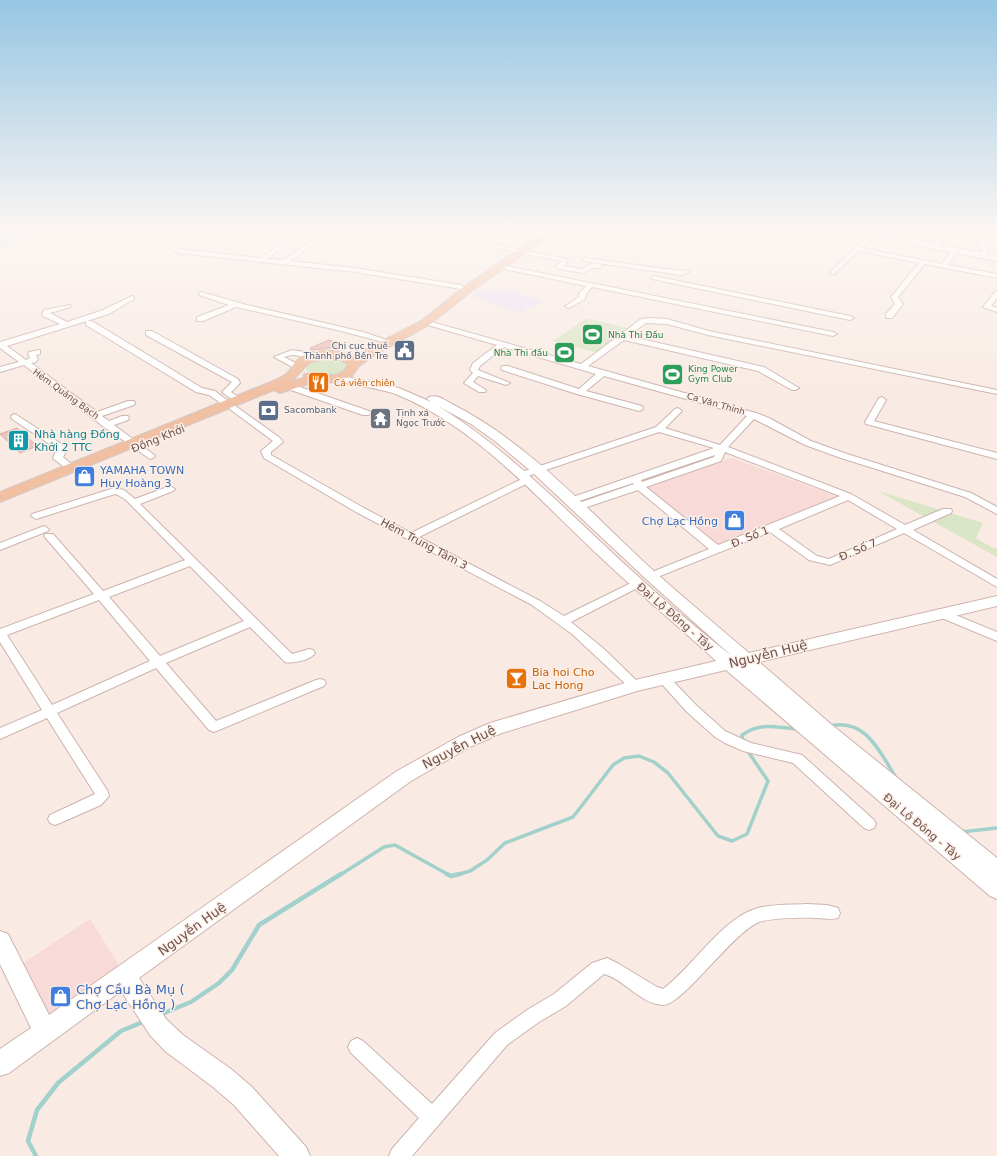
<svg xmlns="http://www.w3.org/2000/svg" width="997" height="1156" font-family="'DejaVu Sans',sans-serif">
  <rect width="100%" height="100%" fill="#f9ebe4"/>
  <path fill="#f8dad8" d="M 732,458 L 838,497 L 719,545 L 645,487 Z
    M 90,919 L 122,970 L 49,1022 L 20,965 Z"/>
  <path fill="#e9e1f5" d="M 502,289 L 511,291 L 543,301 L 519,313 L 471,296 L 479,290 L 490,293 Z"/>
  <path fill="#d9e5c4" d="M 587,318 L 631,329 L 598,353 L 553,341 Z
    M 327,359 L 343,361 L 347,367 C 341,378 313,380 306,369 L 307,366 L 315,361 Z
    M 878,491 L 983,523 L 976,538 L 991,547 L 997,549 L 997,557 Z"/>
  <path fill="#bbe0dc" stroke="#a2d1cc" d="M 31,229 L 55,229 L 34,231 L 7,244 L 0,245 L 0,239 L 16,232 Z"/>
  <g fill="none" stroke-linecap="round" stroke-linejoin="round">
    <path stroke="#a2d1cc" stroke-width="3.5" d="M 830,726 C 866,718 880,752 896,778
      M 743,742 L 742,735 C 762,721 776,728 798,729
      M 961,832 L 997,828
      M 340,875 L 384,847 L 395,845 L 449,875
      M 456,875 L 470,871 L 487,860 L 505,843 L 573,817 L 613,765 L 624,758 L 639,756 L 654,762 L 668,773 L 718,836 L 732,841 L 747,834 L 768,781 L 747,750"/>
    <path stroke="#a2d1cc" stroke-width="4.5" d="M 447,874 L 451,876 L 460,874
      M 159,1015 L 191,1002 L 219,983 L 232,970 L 259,925 L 341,874
      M 36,1156 L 28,1141 L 37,1110 L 58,1083 L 121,1031 L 145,1021"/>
  </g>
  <path fill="#ebc5be" stroke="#dca9a1" d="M 329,340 L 346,346 L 311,350 L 310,348 Z
    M 17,428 L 37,446 L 20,453 L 0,434 Z"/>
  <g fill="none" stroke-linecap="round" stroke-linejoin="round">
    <defs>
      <path id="street" d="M 410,229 L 435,229 L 533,236 L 536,238 L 533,240 L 413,231 Z
        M 523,229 L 541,231 L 544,233 L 541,235 L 521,232 L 521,230 Z
        M 552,229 L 619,233 L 622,235 L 619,237 L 554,232 L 552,231 Z
        M 735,229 L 742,229 L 728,240 L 724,240 L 724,238 Z
        M 768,229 L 774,229 L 769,234 L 766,232 Z
        M 883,229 L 889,229 L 888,238 L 883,237 Z
        M 931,229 L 937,229 L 941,248 L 936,247 Z
        M 972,229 L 978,229 L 988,249 L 988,257 L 983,256 L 982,249 Z
        M 873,233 L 875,234 L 875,236 L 862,248 L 942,264 L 953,249 L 955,248 L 958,250 L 948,265 L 997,274 L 997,278 L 925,264 L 898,297 L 903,304 L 892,318 L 886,318 L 886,314 L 895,304 L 891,297 L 919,263 L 859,251 L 834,274 L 829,273 L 855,248 Z
        M 287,239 L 292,240 L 267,259 L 283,260 L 312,241 L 315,243 L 314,244 L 290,261 L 355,268 L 461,285 L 464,287 L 461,289 L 355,272 L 178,253 L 174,251 L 171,246 L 174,244 L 179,249 L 260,258 Z
        M 497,245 L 567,259 L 568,260 L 564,266 L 583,269 C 588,264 597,261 603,266 L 600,268 L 592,268 L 584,273 L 559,269 L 556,267 L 561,261 L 495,248 L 494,247 Z
        M 585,258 L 681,271 L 687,270 L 690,272 L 681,275 L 583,261 L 582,260 Z
        M 502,265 L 833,332 L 837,334 L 833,336 L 592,287 L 586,294 L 585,299 L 569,308 L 565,306 L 567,305 L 579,297 L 579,294 L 586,286 L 500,268 L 499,267 Z
        M 654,276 L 850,316 L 854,318 L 850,320 L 652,279 L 651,278 Z
        M 997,291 L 997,298 L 991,306 L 997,308 L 997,312 L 985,308 L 983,307 L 995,292 Z
        M 201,292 L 247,305 L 363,332 L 387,340 L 383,342 L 337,330 L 236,307 L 203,321 L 197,321 L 197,317 L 229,305 L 199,295 L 199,293 Z
        M 132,296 L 134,297 L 134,299 L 109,314 L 7,346 L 26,360 L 30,358 L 28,354 L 29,352 L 40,350 L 40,354 L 36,355 L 38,359 L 36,362 L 31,363 L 97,412 L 128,401 L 134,401 L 135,403 L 134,405 L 102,416 L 109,421 L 122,416 L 128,416 L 129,418 L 128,420 L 114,425 L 153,454 L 155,456 L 153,458 L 150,459 L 104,427 L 24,365 L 0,372 L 0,367 L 19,362 L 0,348 L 0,342 L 60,324 L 43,316 L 42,314 L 44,310 L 70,305 L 70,307 L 50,313 L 67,322 L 103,310 Z
        M 651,318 L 667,319 L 709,331 L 997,390 L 997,394 L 708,335 L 667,324 L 646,323 L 628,336 L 764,367 L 799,388 L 795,390 L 792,390 L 758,371 L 624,340 L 588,366 L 756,413 L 769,418 L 811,441 L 847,454 L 971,493 L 997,507 L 997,514 L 965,497 L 841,458 L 805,445 L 754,419 L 728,447 L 851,494 L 905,525 L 943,509 L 951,509 L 952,511 L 951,513 L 913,530 L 997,579 L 997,587 L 904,533 L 830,565 L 809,560 L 770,532 L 655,578 L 647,578 L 646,576 L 647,574 L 709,549 L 638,490 L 581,509 L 573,509 L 572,507 L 573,505 L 634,484 L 633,483 L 573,503 L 567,503 L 565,501 L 567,499 L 714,448 L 659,432 L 525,477 L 519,477 L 517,475 L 519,473 L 656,427 L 675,409 L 678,408 L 682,411 L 665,428 L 720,445 L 747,416 L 604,376 L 586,391 L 642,406 L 643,408 L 642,410 L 639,411 L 577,394 L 502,370 L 501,368 L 502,366 L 508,366 L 579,389 L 596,374 L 504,347 L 480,366 L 478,370 L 510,383 L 506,385 L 478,376 L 473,382 L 486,390 L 485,392 L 479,392 L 464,383 L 473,373 L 470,370 L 473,363 L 497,345 L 421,323 L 425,321 L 428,321 L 581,364 L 641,319 ZM 725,452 L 840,496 L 718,545 L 646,487 L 721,461 ZM 715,455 L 714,457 L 642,482 L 641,480 ZM 848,500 L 897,529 L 829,559 L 817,556 L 779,529 Z
        M 86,321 L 92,321 L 202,388 L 215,391 L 232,404 L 231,406 L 225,406 L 209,395 L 196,392 L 86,325 Z
        M 146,331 L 152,331 L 238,379 L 240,383 L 231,392 L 243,400 L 242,402 L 236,402 L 222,392 L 232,382 L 146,335 Z
        M 292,350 C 300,352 319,352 323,355 C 315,361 303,356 294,355 C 291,355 287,356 284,357 L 301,366 L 301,370 L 298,370 L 274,357 Z
        M 285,384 L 291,384 L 369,411 L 370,413 L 369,415 L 363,415 L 285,388 L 284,386 Z
        M 882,397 L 886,400 L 874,421 L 997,453 L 997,459 L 866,424 L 865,422 L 879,398 Z
        M 234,405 L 280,438 L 283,442 L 271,452 L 271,455 L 364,508 L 411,533 L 524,478 L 530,478 L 532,480 L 530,482 L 419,537 L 540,601 L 564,616 L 633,582 L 641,582 L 643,584 L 641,586 L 571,622 L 604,649 L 639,683 L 641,686 L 639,689 L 635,690 L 631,689 L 572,634 L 532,605 L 356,512 L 264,458 L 261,451 L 273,441 L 231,410 L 230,408 L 231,406 Z
        M 15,414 L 63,445 L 67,450 L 63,457 L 76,468 L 74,470 L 68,470 L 55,460 L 53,458 L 57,449 L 12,419 L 11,417 L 12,415 Z
        M 170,486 L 175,489 L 173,491 L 140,504 L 292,654 L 309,649 L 313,650 L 315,653 C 311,660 292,664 285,662 L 250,627 L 166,663 L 216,721 L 316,680 L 320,679 L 324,680 L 326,683 L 324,686 L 214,732 L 209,730 L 156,668 L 57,713 L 107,790 L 109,796 L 101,805 L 60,823 L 55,825 L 50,823 L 48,819 L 50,815 L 95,794 L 47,718 L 0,739 L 0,728 L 42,710 L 0,642 L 0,629 L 94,594 L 44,536 L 45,534 L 53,534 L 103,591 L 185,560 L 126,500 L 118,495 L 115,494 L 36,519 L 31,516 L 32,514 L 114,488 L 124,490 L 135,499 ZM 190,566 L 244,621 L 160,656 L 109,597 ZM 99,600 L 150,661 L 52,705 L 7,635 Z
        M 44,526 L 49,529 L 48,531 L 0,550 L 0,543 Z
        M 941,609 L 997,632 L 997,641 L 937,616 L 935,613 L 937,610 Z
        M 664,675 L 668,676 L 697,706 L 725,731 L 751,743 L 802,755 L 874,820 L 876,824 L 874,828 L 869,830 L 864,828 L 793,763 L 743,751 L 725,743 L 715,737 L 687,712 L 660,682 L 658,679 L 660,676 Z
        M 807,904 L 827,905 L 838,908 L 840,913 L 838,918 C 830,920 824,918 817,918 C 804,917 770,918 759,922 C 732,933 682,1006 663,1005 C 640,1004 624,979 604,974 L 566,1006 L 539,1022 L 507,1045 L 412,1156 L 389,1156 L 392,1149 L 419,1118 L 351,1053 L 348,1047 L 351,1041 L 357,1038 L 363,1041 L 432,1104 L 495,1033 L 527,1010 L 554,994 L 592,963 L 607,958 L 619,964 L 657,987 L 663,989 C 692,968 723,917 758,908 C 773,904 791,905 807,904 Z"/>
      <path id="secondary" d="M 836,229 L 853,229 L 997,255 L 997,261 L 840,231 Z
        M 337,375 L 399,388 L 431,402 L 427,399 L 429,397 C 438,394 446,401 454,405 C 533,446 592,515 657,574 C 687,600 718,627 749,653 L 997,596 L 997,606 L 759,662 L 832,725 L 997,858 L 997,899 L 990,896 L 726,670 L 637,691 L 502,733 L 470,747 L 411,781 L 139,978 L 166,1019 L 183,1035 L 231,1069 L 252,1087 L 306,1147 L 310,1156 L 279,1156 L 234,1105 L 213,1087 L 165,1051 L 150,1035 L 121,991 L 9,1073 L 0,1076 L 0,1049 L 31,1028 L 0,964 L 0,931 L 8,934 L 49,1015 L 397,771 L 458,737 L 490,723 L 635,680 L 716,661 C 677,625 636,591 597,554 C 536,497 477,428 398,395 C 377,387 354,386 333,380 L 331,378 L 333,376 ZM 438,406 L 471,424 L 495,441 L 532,472 L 646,579 L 733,657 C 682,617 632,572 585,527 C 538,483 493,440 438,406 Z"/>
      <path id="primary" d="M 549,229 L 560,229 L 473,290 L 429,325 L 375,355 L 359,366 L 352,376 L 335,382 L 305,385 L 280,393 L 274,390 L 0,502 L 0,492 L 273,381 C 277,379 282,377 286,374 C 292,369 294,361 301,357 C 316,348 340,348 355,358 L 367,349 L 421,321 L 465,286 ZM 324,358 L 338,359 L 348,364 C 341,383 317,371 304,374 L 303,378 L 292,381 L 309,363 Z"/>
    </defs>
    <use href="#street" stroke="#cbb4ae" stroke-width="2"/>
    <use href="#secondary" stroke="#ceb3ac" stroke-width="2"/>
    <use href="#primary" stroke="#d4cac9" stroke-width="2"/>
    <use href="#street" fill="#fff" fill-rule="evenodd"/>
    <use href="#secondary" fill="#fff" fill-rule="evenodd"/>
    <use href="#primary" fill="#f1c0a3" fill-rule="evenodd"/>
  </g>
  <linearGradient id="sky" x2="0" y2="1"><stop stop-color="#96c6e3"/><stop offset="0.59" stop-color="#fcf6f3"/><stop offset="1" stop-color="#fcf6f3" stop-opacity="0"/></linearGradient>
  <rect width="997" height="391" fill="url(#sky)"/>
  <defs>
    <symbol id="stadium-square" viewBox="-11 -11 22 22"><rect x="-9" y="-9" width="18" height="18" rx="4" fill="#2e9e5b" stroke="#fdf0e9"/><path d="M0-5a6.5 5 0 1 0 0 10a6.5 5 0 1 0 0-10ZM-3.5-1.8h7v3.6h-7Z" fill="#fff"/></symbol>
    <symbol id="civic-square" viewBox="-11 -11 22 22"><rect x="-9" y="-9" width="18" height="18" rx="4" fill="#5c6f8a" stroke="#fdf0e9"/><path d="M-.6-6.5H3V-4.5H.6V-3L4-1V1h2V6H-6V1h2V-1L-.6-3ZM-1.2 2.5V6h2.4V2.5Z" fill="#fff"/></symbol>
    <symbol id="restaurant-square" viewBox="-11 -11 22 22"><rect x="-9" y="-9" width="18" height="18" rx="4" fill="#e8710a" stroke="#fdf0e9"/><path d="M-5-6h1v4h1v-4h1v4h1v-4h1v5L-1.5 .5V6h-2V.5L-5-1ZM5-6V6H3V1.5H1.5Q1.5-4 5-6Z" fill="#fff"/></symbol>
    <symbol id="bank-square" viewBox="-11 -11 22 22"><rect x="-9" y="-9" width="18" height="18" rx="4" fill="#5c6f8a" stroke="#fdf0e9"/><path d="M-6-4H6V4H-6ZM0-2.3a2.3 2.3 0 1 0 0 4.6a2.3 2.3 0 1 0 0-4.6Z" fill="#fff"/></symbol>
    <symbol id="temple-square" viewBox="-11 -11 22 22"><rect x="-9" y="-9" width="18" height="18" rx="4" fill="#6b7280" stroke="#fdf0e9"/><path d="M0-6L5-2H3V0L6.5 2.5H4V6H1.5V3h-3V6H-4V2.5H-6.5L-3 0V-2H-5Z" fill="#fff"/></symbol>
    <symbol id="building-square" viewBox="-11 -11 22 22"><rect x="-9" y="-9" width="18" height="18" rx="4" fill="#0f9aa8" stroke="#fdf0e9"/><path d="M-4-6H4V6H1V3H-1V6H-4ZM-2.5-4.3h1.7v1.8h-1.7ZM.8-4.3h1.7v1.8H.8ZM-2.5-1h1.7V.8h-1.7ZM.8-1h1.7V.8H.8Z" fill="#fff"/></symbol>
    <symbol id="shop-square" viewBox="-11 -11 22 22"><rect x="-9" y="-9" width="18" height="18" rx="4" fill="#3f7fe0" stroke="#fdf0e9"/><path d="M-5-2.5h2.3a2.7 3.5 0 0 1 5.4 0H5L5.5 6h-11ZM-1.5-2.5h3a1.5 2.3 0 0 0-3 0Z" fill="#fff"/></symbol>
    <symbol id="bar-square" viewBox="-11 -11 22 22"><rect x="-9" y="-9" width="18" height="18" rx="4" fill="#e8710a" stroke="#fdf0e9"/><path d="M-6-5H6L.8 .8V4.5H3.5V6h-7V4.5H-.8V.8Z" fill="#fff"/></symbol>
  </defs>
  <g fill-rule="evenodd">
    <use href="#stadium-square" x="580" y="322" width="25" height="25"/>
    <use href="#civic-square" x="392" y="338" width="25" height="25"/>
    <use href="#stadium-square" x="552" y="340" width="25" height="25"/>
    <use href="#stadium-square" x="660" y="362" width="25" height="25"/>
    <use href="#restaurant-square" x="306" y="370" width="25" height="25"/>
    <use href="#bank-square" x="256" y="398" width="25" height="25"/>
    <use href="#temple-square" x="368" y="406" width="25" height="25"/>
    <use href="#building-square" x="6" y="428" width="25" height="25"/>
    <use href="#shop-square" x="72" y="464" width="25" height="25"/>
    <use href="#shop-square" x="722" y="508" width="25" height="25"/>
    <use href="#bar-square" x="504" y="666" width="25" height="25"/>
    <use href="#shop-square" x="48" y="984" width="25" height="25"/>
  </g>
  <g text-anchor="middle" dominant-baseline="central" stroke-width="3" stroke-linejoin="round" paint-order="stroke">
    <g font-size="9" fill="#27864d" stroke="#fdf0e9" text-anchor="start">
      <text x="608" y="335">Nhà Thi Đấu</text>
      <text x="548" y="353" text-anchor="end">Nhà Thi đấu</text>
      <text x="688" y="369">King Power<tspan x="688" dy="10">Gym Club</tspan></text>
    </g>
    <g font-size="9" fill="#4e5e75" stroke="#fdf0e9" text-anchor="end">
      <text x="388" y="346">Chi cục thuế<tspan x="388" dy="10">Thành phố Bến Tre</tspan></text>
      <text x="284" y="410" text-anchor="start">Sacombank</text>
    </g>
    <g font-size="9" fill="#c56008" stroke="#fdf0e9" text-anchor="start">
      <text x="334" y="383">Cá viên chiên</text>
    </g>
    <g font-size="9" fill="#6e504c" stroke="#fdf0e9">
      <text transform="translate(66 394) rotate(36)">Hẻm Quảng Bạch</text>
      <text transform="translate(716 404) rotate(16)">Ca Văn Thỉnh</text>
    </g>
    <g font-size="9" fill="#5b616d" stroke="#fdf0e9" text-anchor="start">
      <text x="396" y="413">Tịnh xá<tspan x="396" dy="10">Ngọc Trước</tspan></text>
    </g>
    <g font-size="11" fill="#0d838f" stroke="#fdf0e9" text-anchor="start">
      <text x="34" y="434">Nhà hàng Đồng<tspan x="34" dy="13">Khởi 2 TTC</tspan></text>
    </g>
    <g font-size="11" fill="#6e504c" stroke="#fdf0e9">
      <text transform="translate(158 439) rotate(-22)">Đồng Khởi</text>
      <text transform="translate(750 537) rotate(-22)">Đ. Số 1</text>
      <text transform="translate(424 544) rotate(28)">Hẻm Trung Tâm 3</text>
      <text transform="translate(858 550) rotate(-23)">Đ. Số 7</text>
      <text transform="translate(675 617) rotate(41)">Đại Lộ Đông - Tây</text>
      <text transform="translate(922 827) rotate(40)">Đại Lộ Đông - Tây</text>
    </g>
    <g font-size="11" fill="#366cbe" stroke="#fdf0e9" text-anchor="start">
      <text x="100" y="470">YAMAHA TOWN<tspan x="100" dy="13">Huy Hoàng 3</tspan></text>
      <text x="718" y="521" text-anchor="end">Chợ Lạc Hồng</text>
    </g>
    <g font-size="11" fill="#c56008" stroke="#fdf0e9" text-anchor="start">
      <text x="532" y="672">Bia hoi Cho<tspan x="532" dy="13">Lac Hong</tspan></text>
    </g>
    <g font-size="13" fill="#6e504c" stroke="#fdf0e9">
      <text transform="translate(768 654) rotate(-14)">Nguyễn Huệ</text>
      <text transform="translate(459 747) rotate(-27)">Nguyễn Huệ</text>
      <text transform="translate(192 929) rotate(-36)">Nguyễn Huệ</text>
    </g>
    <g font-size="13" fill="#366cbe" stroke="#fdf0e9" text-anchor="start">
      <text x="76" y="989">Chợ Cầu Bà Mụ (<tspan x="76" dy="15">Chợ Lạc Hồng )</tspan></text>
    </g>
  </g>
</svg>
